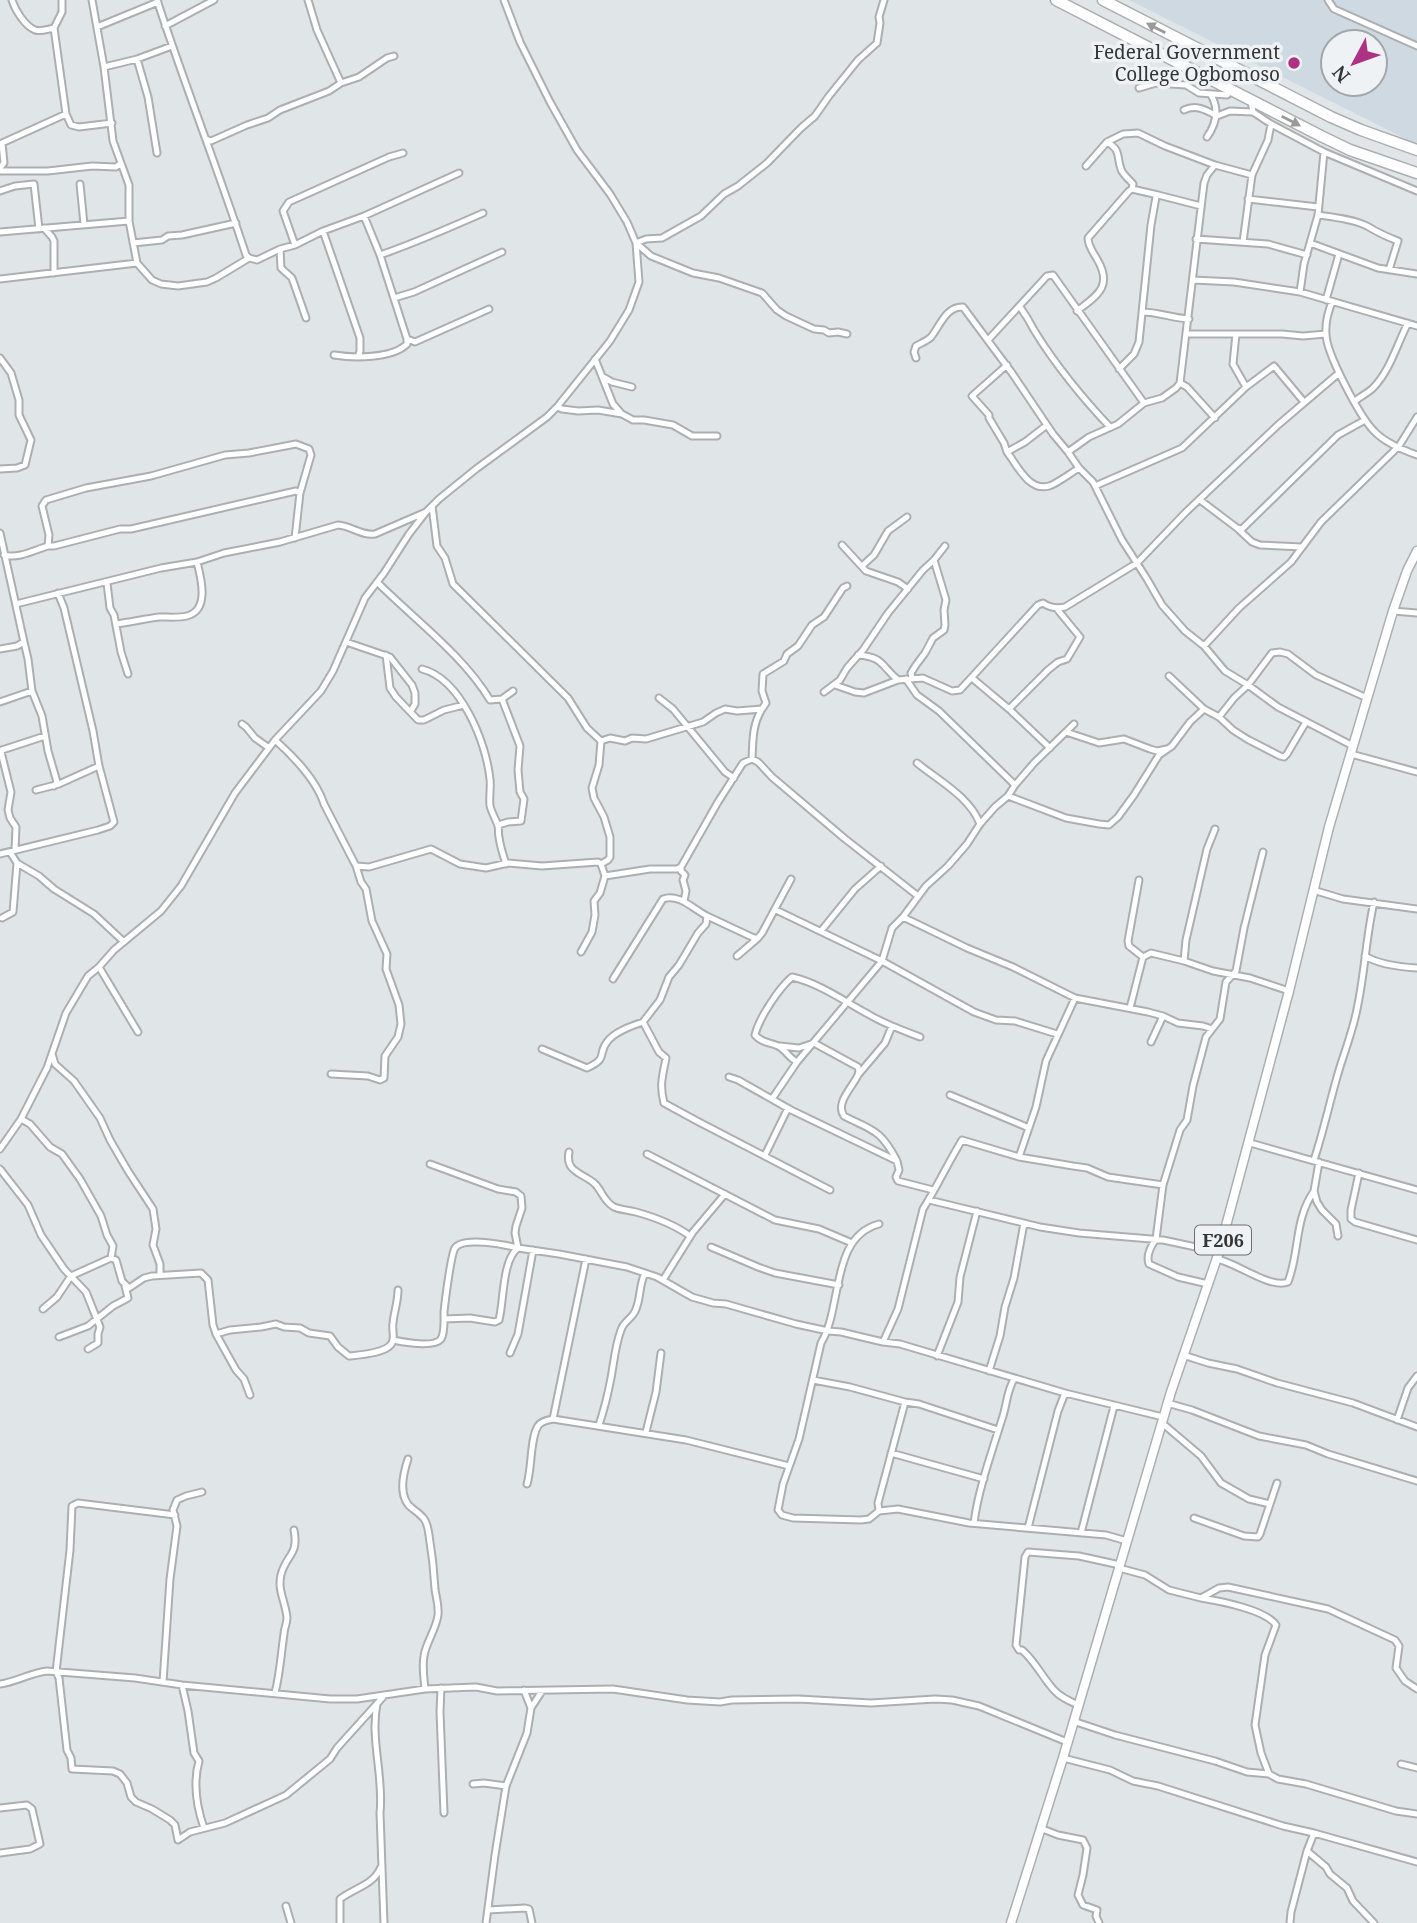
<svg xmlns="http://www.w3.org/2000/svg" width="1417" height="1923" font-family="'Noto Serif',serif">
  <rect width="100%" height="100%" fill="#e0e5e8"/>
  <path fill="#ced9e1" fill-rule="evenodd" d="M 1129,0 L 1417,0 L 1417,142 L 1410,141 ZM 1333,42 L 1375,42 L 1375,84 L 1333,84 Z"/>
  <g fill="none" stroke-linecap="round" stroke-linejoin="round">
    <defs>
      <path id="street" d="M 12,0 C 15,10 25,26 35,30 C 40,32 48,29 54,28
        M 62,0 L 62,12 L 54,28 L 66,114 L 71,125 L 79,127 L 112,123
        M 92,0 L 104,67 L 113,141 L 129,185 L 129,221 L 137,263 L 152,280 L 161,284 L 178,286 L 207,282 L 216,278 L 249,258 L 257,260 L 280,249 L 295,245 L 323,231 L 364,216 L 459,173
        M 157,0 C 185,86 218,169 246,255 L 249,258
        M 308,0 L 317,30 L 341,83
        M 1328,0 L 1334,9 L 1417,46
        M 165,26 L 214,0
        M 97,27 L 158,2
        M 137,59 L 148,97 L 157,153
        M 104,67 L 137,59 L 172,46
        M 1139,88 L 1156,83 L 1186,85 L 1199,93 L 1227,95 L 1231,91
        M 1251,101 L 1253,112 L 1271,124 L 1324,152 L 1417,191
        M 1184,110 C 1196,104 1206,110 1217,116 L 1230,111 L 1253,112
        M 1207,137 C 1216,124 1220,110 1211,95
        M 206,139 L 211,141 L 247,125 L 268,118 L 280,110 L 329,91 L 341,83 L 359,77 L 387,58 L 394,56
        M 1107,142 C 1122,151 1116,156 1121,169 C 1122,174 1129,179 1133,184 L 1132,189
        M 1086,166 L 1107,142 L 1123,134 L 1138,133 L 1165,146 L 1215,165 L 1252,175
        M 0,168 L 4,163 L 2,143 L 66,114
        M 0,171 L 48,171 L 92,166 L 116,167 L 120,164
        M 80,184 L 84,224
        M 0,191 L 15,186 L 34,184 L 39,229
        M 1248,199 L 1318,207
        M 1318,215 C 1333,217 1353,219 1367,226 C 1377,232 1387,237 1398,241 L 1389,270
        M 364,216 L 380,255 L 407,339 L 415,342 L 489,309
        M 44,228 L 52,237 L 54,241 L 54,273
        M 323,231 L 360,338 L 360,351 L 358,357
        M 0,232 L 129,221
        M 1196,239 L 1268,244 L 1307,255
        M 1243,242 L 1252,175 L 1268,140 L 1271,124
        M 133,243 L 162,240 L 168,236 L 182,235 L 236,223
        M 636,243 L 646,239 L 662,238 L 701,216 L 724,194 L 738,186 L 767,163 L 801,128 L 815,116 L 829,96 L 858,60 L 877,43 L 880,23 L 879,17 L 884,0
        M 636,243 L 651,256 L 693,273 L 719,278 L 762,293 L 777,310 L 786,316 L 814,329 L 824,330 L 829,333 L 838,332 L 847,334
        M 1310,243 L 1378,268 L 1417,274
        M 295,245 L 283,211 L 289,202 L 389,157 L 403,153
        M 280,249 L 281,268 L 292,278 L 306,318
        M 380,255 C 415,243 449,228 483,213
        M 0,279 L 137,263
        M 1193,280 L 1234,282 L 1300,292 L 1417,326
        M 1300,292 L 1304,264 L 1318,215 L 1324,152
        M 394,298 L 414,292 L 502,252
        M 1326,300 L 1339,254
        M 1332,302 C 1328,312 1325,322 1326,334 C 1326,353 1360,417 1374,431 C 1384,442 1403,450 1417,455
        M 1020,307 C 1025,314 1030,322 1034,330 C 1054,363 1084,400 1110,427
        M 1077,311 C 1098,295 1113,286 1097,259 C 1093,252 1088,246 1088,238 L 1129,191 L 1132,189 L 1158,195
        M 1142,312 C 1158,312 1172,318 1189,319
        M 1187,334 L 1282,334 L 1303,336 L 1326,334
        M 1236,334 L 1233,364 L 1246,387
        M 988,340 L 1047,276 L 1053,275 L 1144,403
        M 334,355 C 353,358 392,359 407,344 L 407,339
        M 0,358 L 11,373 L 19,400 L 19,415 L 31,440 L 25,465 L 17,468 L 0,469
        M 916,358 L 914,352 L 916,346 C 921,343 927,341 931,337 C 940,326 946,306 963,307 L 1012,373 L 1053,434 L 1068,452 L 1079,468 L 1093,482 L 1122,540 L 1147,579 L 1162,605 L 1185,631 L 1204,646 L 1225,671 L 1248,685 L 1272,653 L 1280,652 L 1288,654 L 1316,675 L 1367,698
        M 595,359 L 613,404 L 620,412
        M 1007,365 L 972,396 L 989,415 L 989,418 L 1004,443 L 1007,452
        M 1119,369 L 1134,354 L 1139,342 L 1151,225 L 1156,197 L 1158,195 L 1162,196 L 1201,206
        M 603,377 L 612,382 L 632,387
        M 1180,383 L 1187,387 L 1215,418
        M 1355,401 C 1361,396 1368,393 1373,388 C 1390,371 1397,344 1408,323
        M 557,407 L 562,409 L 578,411 L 598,410 L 622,414 L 633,420 L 644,420 L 673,425 L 692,436 L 717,436
        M 1047,425 L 1025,442 L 1007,452 C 1017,465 1029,492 1049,486 C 1056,484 1071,473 1079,468
        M 1068,452 L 1089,437 L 1118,424 L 1144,403 L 1162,398 L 1176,388 L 1180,383 L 1204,183 L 1207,175 L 1215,165
        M 1095,486 L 1182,448 L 1246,387 L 1274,366 L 1304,402
        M 1200,500 L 1237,528 L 1242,529 L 1338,435 L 1365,420
        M 432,506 L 437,546 L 445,558 L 453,584 L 568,698 L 587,728 L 601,741 L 599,765 L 592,788 L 594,798 L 604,817 L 610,837 L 610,857 L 608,860 L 601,864
        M 1238,529 L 1252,542 L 1260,545 L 1302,547
        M 0,533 L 24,642 L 17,646 L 0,649
        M 842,545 L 866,571 L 898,582 L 908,589
        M 48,546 L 54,546 L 120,529 L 131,529 L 287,493 L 296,491 L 300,493
        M 4,555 C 19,559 34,550 48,546 L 49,535 L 42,506 L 46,500 L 86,488 L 151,476 L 225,455 L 249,453 L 296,444 L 309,449 L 311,455 L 300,493 L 295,538
        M 862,566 L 874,555 L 888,531 L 907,517
        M 377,582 C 414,619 463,655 490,700 L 502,699
        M 107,583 L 110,608 L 114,615 L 121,652 L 128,674
        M 16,604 L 161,568 L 197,562 L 224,553 L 280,542 L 338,525 C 352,526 361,536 375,534 L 426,512
        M 1393,611 L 1417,613
        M 116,624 C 130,622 145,619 159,617 C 168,617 179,618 187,616 C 210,610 201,578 197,562
        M 24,642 L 28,659 L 32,691 L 42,716 L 48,751 L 57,782 L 54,786
        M 346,642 L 390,657 L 412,685 L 415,693 L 415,704 L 411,711
        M 1204,646 L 1239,608 L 1291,562 L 1321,522 L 1399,446 L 1417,417
        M 386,655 L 390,688 L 396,697 L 418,720 L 424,720 L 444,710 L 464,705
        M 858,655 C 884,657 881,666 898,680 L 923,678 L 952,691 L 960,690 L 1038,605 L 1043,603 C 1050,608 1056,609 1065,607 L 1137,563 L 1186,512 L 1278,425 L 1339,373
        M 422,669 C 461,679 486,742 490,779 C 491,788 489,797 490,806 C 492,814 496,819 498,826 C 499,830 498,834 499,837 C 500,846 503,855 506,864
        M 1169,676 L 1204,709 L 1219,717 L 1233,730 L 1247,739 L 1280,756 L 1284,757 L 1287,754 L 1306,722
        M 912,678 L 911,673 L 916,665 L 925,653 L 933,638 L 944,630 L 945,625 L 944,610 L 946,600 L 934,560
        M 972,678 L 1009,709 L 1050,748
        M 906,679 L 917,695 L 939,711 L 1015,785
        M 835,685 L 855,692 L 864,693 L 898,680
        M 824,692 L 840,680 L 847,668 L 863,650 L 888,613 L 923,570 L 934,560 L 945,546
        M 659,698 L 673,709 L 725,772 L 734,778
        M 0,702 L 32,691
        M 1009,709 L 1048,670 L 1058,662 L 1067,659 L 1080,637 L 1057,609
        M 1219,717 L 1234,698 L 1248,685 L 1278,707 L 1353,746
        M 242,724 L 246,727 L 255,738 L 269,748
        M 1066,732 L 1099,743 L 1124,739 L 1150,749 L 1157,751 L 1167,749
        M 275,740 C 294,757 316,779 324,804 L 356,866 L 361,882 L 366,889 L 372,921 L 387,954 L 386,969 L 399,1005 L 401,1024 L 398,1037 L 385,1056 L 384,1078 L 380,1080 L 368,1076 L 331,1074
        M 601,741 L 610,738 L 625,741 L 632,738 L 646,739 L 703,722 L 716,713 L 725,709 L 737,711 L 762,709 L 766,703 L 762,691 L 763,674 L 784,661 L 787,654 L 798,646 L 812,625 L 824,617 L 843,588 L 847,586
        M 1351,754 L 1417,772
        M 752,759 C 753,741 752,725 762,709
        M 917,763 C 938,780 970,797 980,824
        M 36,790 L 59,784 L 99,766
        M 1008,796 L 1066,818 L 1099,824 L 1109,825 L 1118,817 L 1134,795 L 1159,755 L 1172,746 L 1190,722 L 1204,709
        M 498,825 L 508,822 L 521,821 L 524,799 L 520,792 L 518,770 L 520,746 L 502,699 L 513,691
        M 15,850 L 16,827 L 10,818 L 8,810 L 11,792 L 1,752 L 2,750 L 45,736
        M 0,854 L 98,830 L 110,826 L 114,822 L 99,766 L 93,731 L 64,608 L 58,593
        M 17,863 L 39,876 L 54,889 L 94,914 L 124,942
        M 356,866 L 369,867 L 431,849 L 460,864 L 486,868 L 508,863 L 542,866 L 598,862 L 601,864 L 605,876
        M 681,867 L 681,871 L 685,875 L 683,880 L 686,891 L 684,901
        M 1139,880 L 1128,941 L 1129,946 L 1143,957
        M 1313,890 L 1343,899 L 1417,909
        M 776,910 L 882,961 L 974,1012 L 996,1020 L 1015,1021 L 1057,1034
        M 707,916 L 754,938 L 758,938 L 762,933 L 791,879
        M 903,917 L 967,948 L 1013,967 L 1075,998 L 1148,1012 L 1163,1016 L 1178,1023 L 1203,1026 L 1212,1029
        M 2,918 L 13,912 L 17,863 L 10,852
        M 821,931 L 855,889 L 881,866
        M 581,952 L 592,932 L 595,915 L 594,901 L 600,893 L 605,876 L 650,869 L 677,869 L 681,867 L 718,802 L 743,763 L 752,759 L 758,762 L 772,777 L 844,838 L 918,896
        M 737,956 L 758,938
        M 1365,956 C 1380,965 1400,967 1417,968
        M 1143,957 L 1151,953 L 1184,961 L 1213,971 L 1250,978 L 1289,991
        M 1184,961 L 1186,940 L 1207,849 L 1215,829
        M 99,967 L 138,1032
        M 613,979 L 663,899 C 679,893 693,909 707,916 L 706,924 L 698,933 L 679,965 L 669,977 L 660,1000 L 643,1022 L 659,1052 L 666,1058 C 663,1075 659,1084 664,1103 L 697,1121 L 830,1190
        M 1130,1008 L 1143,957
        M 1151,1042 L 1163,1016
        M 780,1046 L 799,1048 L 814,1043 L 858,1067 L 859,1071 L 858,1075 C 852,1088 835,1103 844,1116 C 873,1131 880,1129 896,1159
        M 542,1049 L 587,1068 C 609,1058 597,1055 607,1042 C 614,1032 631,1026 643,1022
        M 52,1054 L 55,1064 L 74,1081 L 100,1118 L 110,1140 L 128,1171 L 153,1209 L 156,1229 L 153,1245 L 160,1264 L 160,1275
        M 797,1062 C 789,1058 785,1049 778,1046 C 769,1042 762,1043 755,1035 C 759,1018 779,988 792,977 C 819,983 844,1001 868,1014 C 884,1024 902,1030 920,1037
        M 858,1075 L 885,1043 L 892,1026
        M 729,1077 L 738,1080 L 791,1110 L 897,1161 L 899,1170 L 896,1177 L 898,1181 L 933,1190
        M 950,1095 L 1029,1128
        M 772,1099 L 797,1062 L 882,961 L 892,928 L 903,917 L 926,886 L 948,866 L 967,844 L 980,824 L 995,807 L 1008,796 L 1015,785 L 1034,763 L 1074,724
        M 21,1119 L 30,1124 L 50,1147 L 62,1154 L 80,1179 L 101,1216 L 107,1235 L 113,1246 L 111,1258
        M 1250,1143 L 1417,1190
        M 0,1149 L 21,1119 L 47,1068 L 66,1013 L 88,976 L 99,967 L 114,950 L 161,911 L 181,886 L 235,793 L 275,740 L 321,691 L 333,671 L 365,598 L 384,573 L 409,534 L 426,512 L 439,499 L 476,469 L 547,417 L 557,407 L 610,341 L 629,310 L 639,282 L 636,243 L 627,222 L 610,194 L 577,150 L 550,102 L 520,42 L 504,0
        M 569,1152 C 565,1172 582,1173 594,1183 C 602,1190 603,1201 614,1207 C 621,1210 629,1210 636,1212 C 654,1217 675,1225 690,1236
        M 647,1154 L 775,1220 L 819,1229 L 852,1243
        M 765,1155 L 788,1108
        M 1019,1157 L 1036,1107 L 1046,1061 L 1075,998
        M 1314,1160 C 1323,1133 1329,1105 1337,1077 C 1344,1052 1354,1029 1358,1004 C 1365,970 1366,937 1374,902
        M 1319,1162 L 1314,1191 L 1317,1202 L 1322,1210 L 1336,1224 L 1338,1236
        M 430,1164 L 498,1189 L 516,1192 L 521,1196 L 522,1208 L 516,1226 L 515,1233 L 518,1248 L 559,1254 L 627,1267 L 657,1277 L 692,1297 L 713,1303 L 726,1304 L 796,1324 L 828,1331 L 841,1332 L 883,1342 L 900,1344 L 1065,1393 L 1163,1417
        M 0,1169 L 28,1205 L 41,1235 L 64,1269 L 86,1292 L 100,1327 L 98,1334 L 98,1343 L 88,1349
        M 1359,1173 L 1351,1210 L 1351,1219 L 1355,1222 L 1417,1240
        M 929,1200 L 1040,1227 L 1079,1233 L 1163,1240 L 1219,1252
        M 879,1224 C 830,1237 843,1307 821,1343 L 799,1439 L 783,1484 L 778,1510 L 782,1515 L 793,1518 L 861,1520 L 869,1519 L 879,1511 L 898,1509 L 969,1523 L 1106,1535 L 1127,1541
        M 711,1247 L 758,1267 L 775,1273 L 839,1285
        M 1217,1259 C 1237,1263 1270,1289 1288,1282 C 1300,1251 1294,1220 1314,1191
        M 663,1280 L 693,1232 L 725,1194
        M 1208,1284 L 1178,1277 L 1149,1264 C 1146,1256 1151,1246 1156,1239 L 1163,1185 L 1180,1130 L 1187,1120 L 1193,1086 L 1206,1037 L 1220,1019 L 1226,982 L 1236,971 L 1244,928 L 1263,852
        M 43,1309 L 57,1297 L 71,1276 L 111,1258 L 116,1260 L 122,1281 L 129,1288 L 144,1278 L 152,1276 L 201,1273 L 208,1280 L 213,1325 L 216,1334 L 236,1370 L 244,1379 L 250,1395
        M 216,1334 L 230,1330 L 261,1327 L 276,1324 L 284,1327 L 300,1328 L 309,1333 L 330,1336 L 338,1347 L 349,1356 C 361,1355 391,1353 393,1340 C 394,1334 392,1328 393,1323 C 394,1312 398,1302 398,1290
        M 59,1337 L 88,1326 L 113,1306 L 128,1298 L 125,1286
        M 393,1340 C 403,1342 434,1348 441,1339 C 445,1333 444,1319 444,1312 C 445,1302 451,1254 455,1248 C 463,1236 506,1245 518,1248 C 502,1260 504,1301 499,1320 L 495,1322 L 470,1318 L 444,1319
        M 883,1342 L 898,1309 L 923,1209 C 937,1187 948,1163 962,1140 L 1019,1157 L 1073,1166 L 1087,1168 L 1108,1177 L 1163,1185
        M 510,1353 L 518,1334 L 533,1250
        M 1183,1355 L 1208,1363 L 1237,1369 L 1277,1383 L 1353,1403 L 1417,1427
        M 937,1356 L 958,1302 L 960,1277 L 977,1211
        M 989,1371 L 1000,1336 L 1005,1307 L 1014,1278 L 1024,1223
        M 813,1380 L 850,1387 L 905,1402
        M 1167,1403 L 1192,1410 L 1259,1436 L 1306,1445 L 1328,1454 L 1417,1481
        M 553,1419 L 586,1259
        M 1397,1420 L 1408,1388 L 1417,1376
        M 1162,1423 L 1201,1456 L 1221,1483 L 1249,1499 L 1270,1504
        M 599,1425 C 604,1410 608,1394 611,1378 C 614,1362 615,1346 621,1330 C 624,1320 633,1319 636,1309 C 641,1297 639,1285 645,1273
        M 646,1432 L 656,1392 L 661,1353
        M 891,1453 L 984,1479
        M 408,1459 C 403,1474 397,1498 413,1509 C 424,1517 427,1520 429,1535 C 432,1553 434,1571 435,1589 C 436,1598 439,1605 438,1615 C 436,1630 426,1642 424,1656 C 422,1667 424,1679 425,1689
        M 527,1484 C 532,1469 530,1438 538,1426 C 541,1421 548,1420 553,1419 L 686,1440 L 789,1466
        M 879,1511 L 878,1503 L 905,1402 L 919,1404 L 998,1430
        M 175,1515 L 78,1503 L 72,1506 L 70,1550 L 56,1672 L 59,1678 L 67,1750 L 71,1758 L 72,1769 L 113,1771 L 120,1774 L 127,1783 L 131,1797 L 136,1802 L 152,1809 L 170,1820 L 175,1825 L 178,1840 L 190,1832 L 225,1823 L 286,1795 L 330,1759 L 337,1748 L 383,1697
        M 1194,1518 L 1244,1536 L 1258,1537 L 1260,1534 L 1277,1483
        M 974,1523 C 978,1490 993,1448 1003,1416 C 1007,1403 1007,1391 1014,1379
        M 1028,1528 L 1058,1411 L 1065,1393
        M 1081,1533 L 1114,1406
        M 1119,1568 L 1145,1575 L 1169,1590 L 1201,1598 L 1219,1588 L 1228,1587 L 1328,1609 L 1395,1640 L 1399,1646 L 1396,1668 L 1405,1681 L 1417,1689
        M 1201,1598 C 1220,1601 1266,1610 1276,1625 L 1265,1655 L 1255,1725 L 1261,1753 L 1269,1774 L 1278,1779 L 1306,1784 L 1396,1811 L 1417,1814
        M 163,1682 L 170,1579 L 177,1526 L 173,1510 L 177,1500 L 186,1496 L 202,1492
        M 0,1684 C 16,1682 30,1673 47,1671 L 135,1678 L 182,1685 L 330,1699 L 357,1699 L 425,1689 L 476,1687 L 497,1691 L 613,1689 L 687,1700 L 720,1702 L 732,1700 L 798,1699 L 871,1703 L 935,1699 L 952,1700 L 979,1706 L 1067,1742
        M 182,1685 L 188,1711 L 194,1753 L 199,1761 C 193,1783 197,1808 204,1828
        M 441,1688 L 440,1712 L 444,1813
        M 524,1690 L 531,1708
        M 275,1693 C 280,1674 281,1654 284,1634 C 284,1628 287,1624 287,1618 C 286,1603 277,1590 281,1575 C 286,1554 299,1556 294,1530
        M 377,1704 C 370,1739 384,1777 380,1813 L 384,1923
        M 1078,1705 C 1069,1701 1060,1697 1054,1690 C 1042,1677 1035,1661 1022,1650 L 1019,1650 L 1016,1645 L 1025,1557 L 1028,1552 L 1079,1556 L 1120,1565
        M 1073,1721 L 1115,1735 L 1215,1761 L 1247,1772 L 1269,1774
        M 1063,1758 L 1110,1770 L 1133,1781 L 1158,1786 L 1283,1826 L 1314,1833 L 1307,1851 L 1326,1867 L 1330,1874 L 1347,1888 L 1353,1901 L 1374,1923
        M 1401,1764 L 1417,1768
        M 473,1784 L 484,1783 L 506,1786
        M 0,1808 L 27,1805 L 32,1809 L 40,1844 L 30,1849 L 0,1853
        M 1040,1828 L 1058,1835 L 1083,1840 L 1087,1848 L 1083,1875 L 1078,1895 L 1083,1905 L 1097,1910 L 1096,1916 L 1099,1923
        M 1314,1833 L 1417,1862
        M 286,1906 L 291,1923
        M 488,1910 L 525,1908 L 529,1909 L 532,1923
        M 340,1923 L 340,1899 C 355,1887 373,1886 381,1867
        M 486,1923 L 495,1855 L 506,1786 L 527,1733 L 531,1708 L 542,1691
        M 1290,1923 L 1291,1912 L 1307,1851"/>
      <path id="primary" d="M 1011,1923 L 1063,1758 L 1171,1392 L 1219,1252 L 1289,991 L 1329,827 L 1393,611 L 1407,571 L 1417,551"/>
      <path id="highway" d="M 1056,0 L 1321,136 L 1350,150 L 1417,173
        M 1103,0 L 1331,117 L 1361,130 L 1417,150"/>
    </defs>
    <use href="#street" stroke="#abafb2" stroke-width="9"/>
    <use href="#primary" stroke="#abafb2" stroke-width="11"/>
    <use href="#highway" stroke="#abafb2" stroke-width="13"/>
    <use href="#street" stroke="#fff" stroke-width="5"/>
    <use href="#primary" stroke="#fff" stroke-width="8"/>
    <use href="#highway" stroke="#fff" stroke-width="10"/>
  </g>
  <defs><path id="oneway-solid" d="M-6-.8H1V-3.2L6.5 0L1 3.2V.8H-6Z" transform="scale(1.75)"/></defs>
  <g fill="#9a9a9a">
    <use href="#oneway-solid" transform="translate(1156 28) rotate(-153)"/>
    <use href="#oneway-solid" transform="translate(1291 121) rotate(27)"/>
  </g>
  <circle fill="#ae3284" stroke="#eef2f5" stroke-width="2.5" cx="1294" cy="63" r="7"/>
  <g text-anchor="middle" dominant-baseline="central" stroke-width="7" stroke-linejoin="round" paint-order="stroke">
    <rect fill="#eef2f5" stroke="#6c6e6f" stroke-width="2" x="1195" y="1225.5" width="56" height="29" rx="5"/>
    <g font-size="18" font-weight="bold" fill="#343536">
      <text x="1223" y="1240">F206</text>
    </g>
    <g font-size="19" fill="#343536" stroke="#eef2f5" text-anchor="end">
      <text x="1280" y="52">Federal Government<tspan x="1280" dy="22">College Ogbomoso</tspan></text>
    </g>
  </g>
  <g transform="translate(1354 63) rotate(229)"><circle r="33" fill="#eef2f5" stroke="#a4a6a9" stroke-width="2"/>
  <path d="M0-5L12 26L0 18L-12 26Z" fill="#ae3284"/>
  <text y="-10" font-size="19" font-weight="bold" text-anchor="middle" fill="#343536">N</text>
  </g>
</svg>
